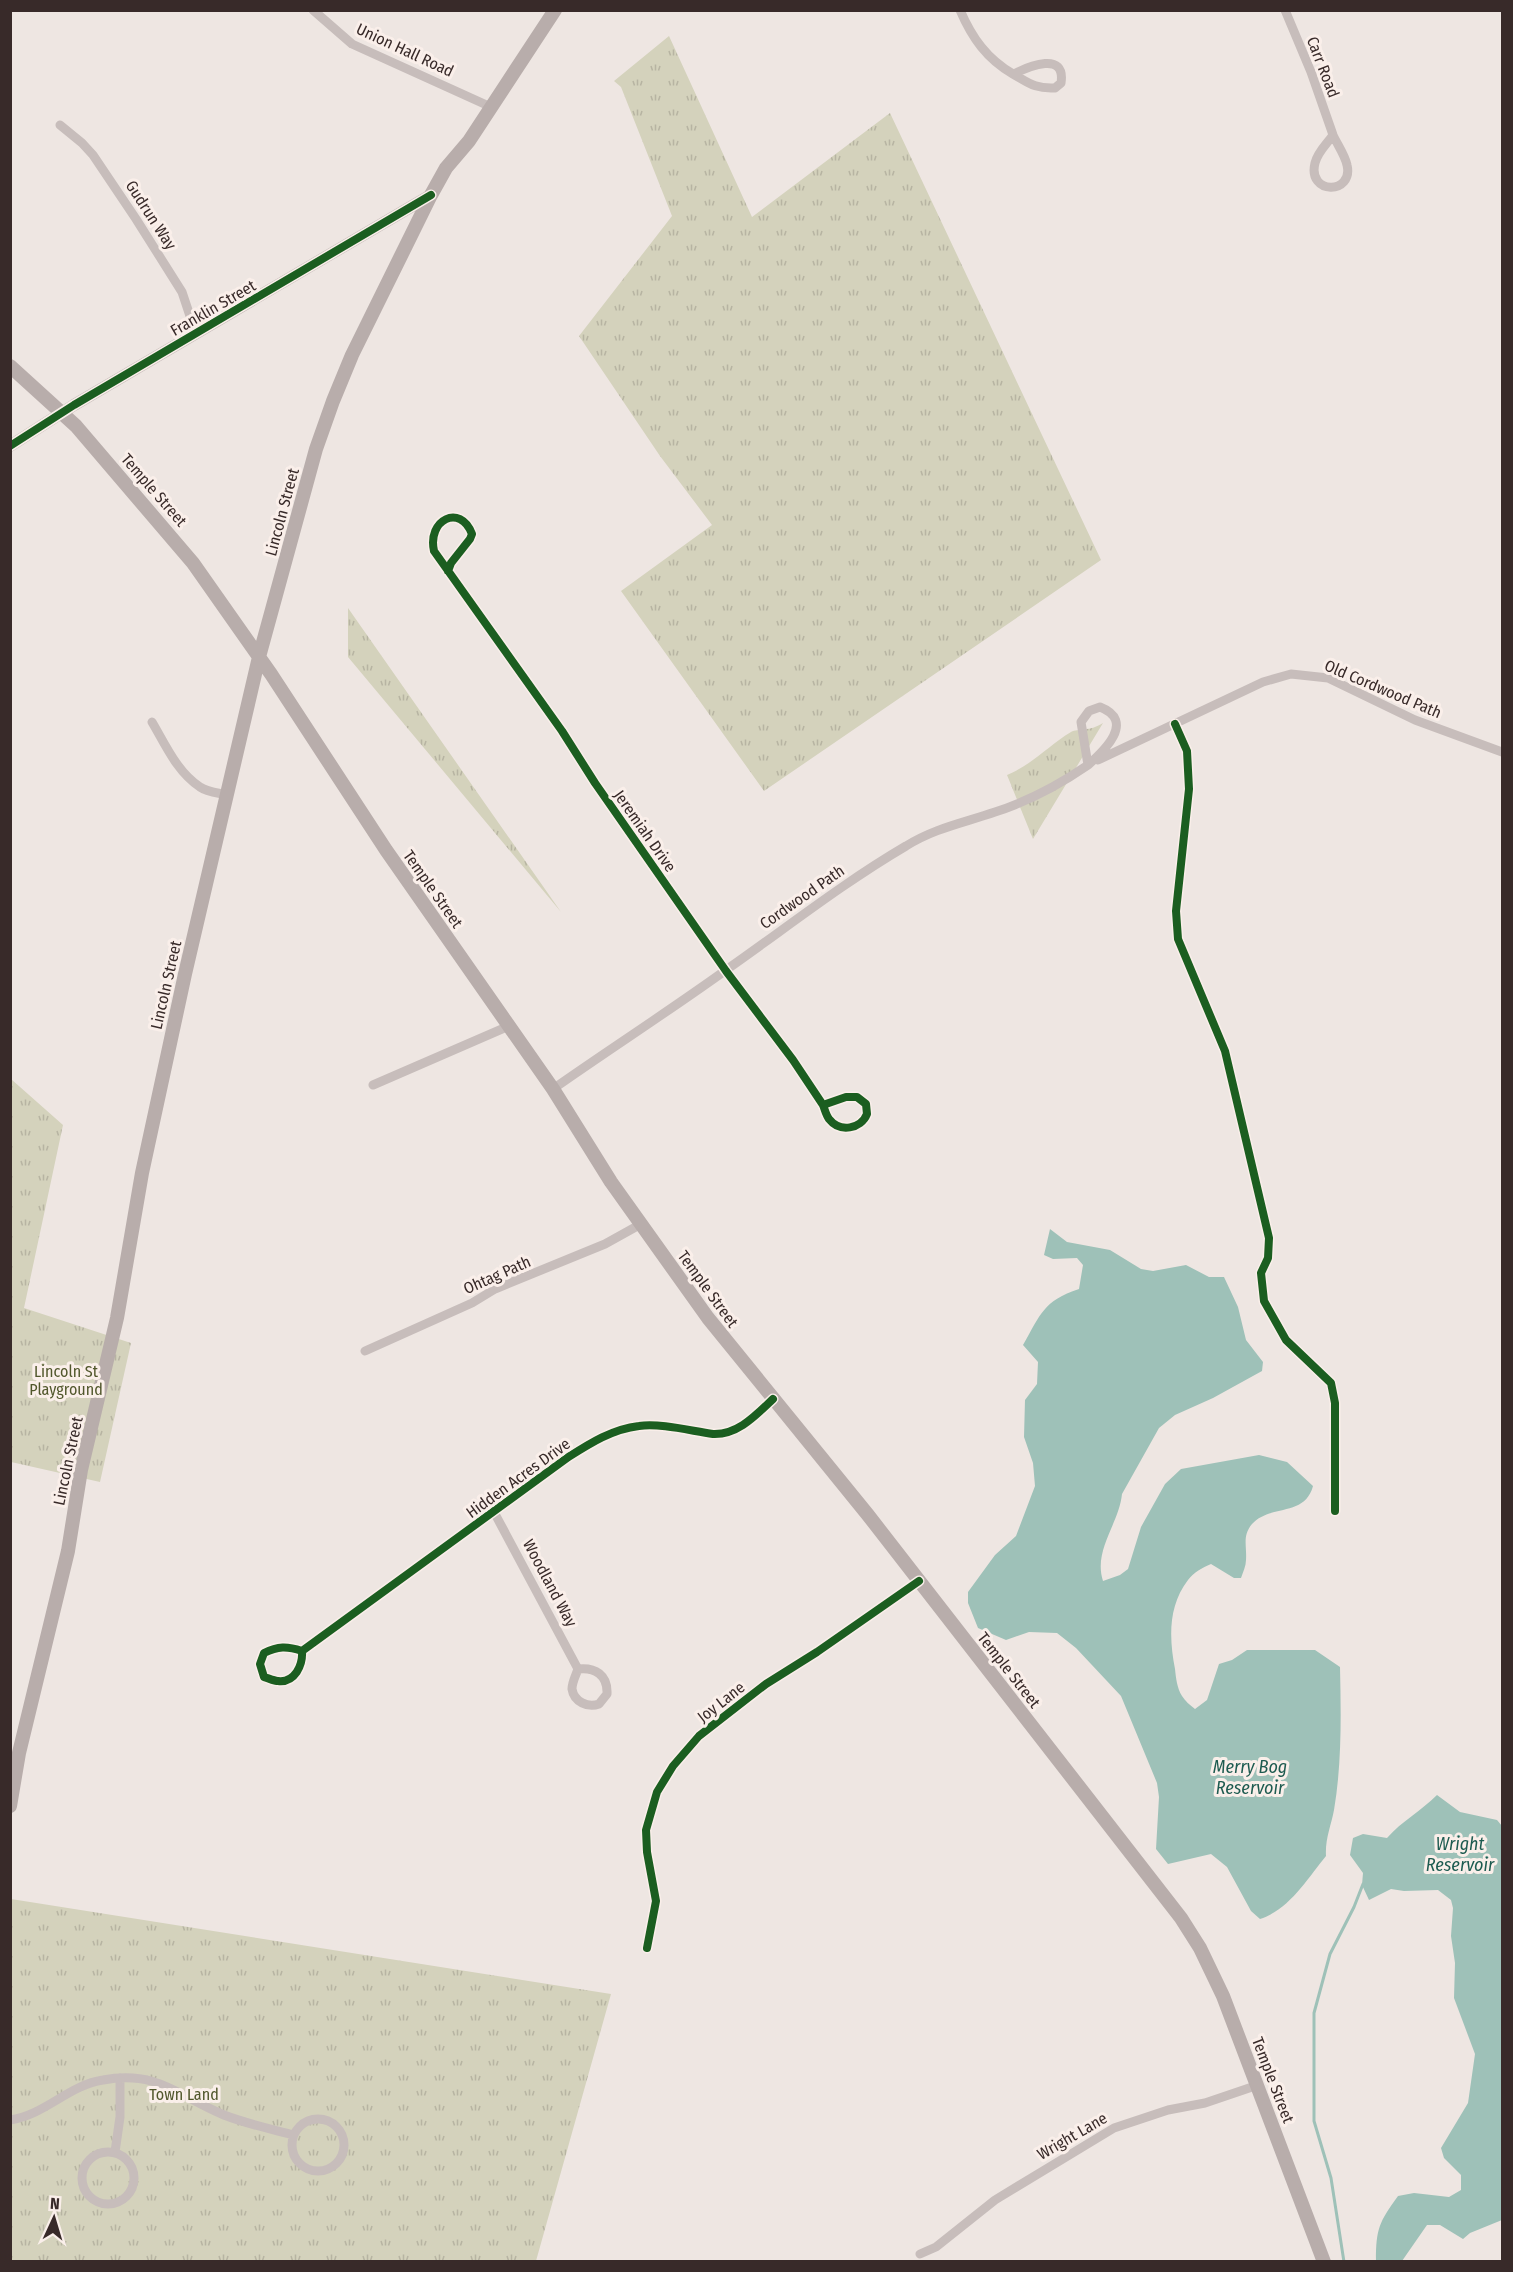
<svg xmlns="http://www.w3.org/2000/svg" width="1513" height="2272" font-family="'Fira Sans Condensed',sans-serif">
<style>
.park{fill:url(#park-tufts)}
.water{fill:#9ec1b8}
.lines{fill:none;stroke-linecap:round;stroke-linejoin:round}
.stream{stroke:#9ec1b8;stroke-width:3}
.minor{stroke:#c7bdbb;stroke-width:9}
.tertiary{stroke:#c7bdbb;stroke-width:12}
.secondary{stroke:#b8adab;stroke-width:14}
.cycleway-casing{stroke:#faefea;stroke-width:11}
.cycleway{stroke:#1b5e20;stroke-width:8}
.labels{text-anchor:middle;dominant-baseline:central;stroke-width:6;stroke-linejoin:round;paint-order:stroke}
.street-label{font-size:16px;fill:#382a29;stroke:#faefea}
.park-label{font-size:16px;fill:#51572c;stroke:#faefea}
.water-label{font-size:18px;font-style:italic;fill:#1d5b50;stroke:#faefea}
</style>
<defs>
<pattern id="park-tufts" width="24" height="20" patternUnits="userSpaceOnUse" patternTransform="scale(1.5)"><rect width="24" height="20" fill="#d4d2bc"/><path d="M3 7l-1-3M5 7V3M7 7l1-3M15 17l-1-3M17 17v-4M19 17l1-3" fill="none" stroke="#b7b4a2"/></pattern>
</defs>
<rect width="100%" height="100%" fill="#eee6e2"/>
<!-- park -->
<path class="park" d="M669,36l83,181 138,-104 211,447 -337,231 -143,-200 91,-66 -52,-69 -81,-120 93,-120 -51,-129 -7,-6z
M348,608l213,304 -213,-255z
M1103,723l-70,116 -26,-64c25,-10 42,-30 64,-43 8,-4 18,0 32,-9z
M11,1079l52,46 -39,183 107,35 -31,139 -89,-20z
M11,1899l600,95 -75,267 -525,1z"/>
<!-- water -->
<path class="water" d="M1050,1229l17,13 43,8 31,19 12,2 33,-6 23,12h15l14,30 8,33 17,22 -1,9 -49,27 -38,17 -16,13 -37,66c-3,30 -29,56 -19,87l17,-6 8,-6 13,-42 24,-43 16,-15 78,-14 28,7 26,24c-8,31 -43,18 -61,38 -10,12 -5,22 -6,36 0,6 -3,12 -5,18h-7l-23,-14c-9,4 -17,8 -23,16 -20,26 -19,58 -13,89 1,9 2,19 7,27 3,5 8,9 13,13l12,-9 12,-36 13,-4 15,-10h68l25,17c1,47 2,96 -6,143 -3,16 -9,29 -8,46 -18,22 -37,54 -66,63l-9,-8 -24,-44 -16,-13 -43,10 -12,-15 3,-52 -2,-14 -36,-87 -45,-48 -19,-15 -28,-1 -23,8 -28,-12 -10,-25v-11l27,-37 21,-19 19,-50 -2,-23 -9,-26 1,-37 12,-16 1,-22 -15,-17c18,-31 20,-44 56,-56l4,-24 -6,-7 -24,1 -9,-4z
M1437,1795l23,17 37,8 5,6v394l-32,13 -7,6 -23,-14h-13l-25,36h-26c0,-32 3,-39 22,-65l16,-3 35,4 12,-7v-15l-17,-17 -3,-10 27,-45 7,-49 -21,-56 1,-35 -4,-27 2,-28 -2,-8 -13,-10 -34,1 -13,-2 -22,11 -7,-15 1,-12 -13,-18 3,-17 10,-4 24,4c15,-17 34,-27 50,-43z"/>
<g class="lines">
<!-- stream -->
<path class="stream" d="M1344,2262l-13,-84 -17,-57v-108l16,-59 24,-47 9,-23"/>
<!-- minor -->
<path class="minor" d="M313,10l39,34 139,63
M960,10c12,28 27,49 53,64 16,9 22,15 42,14l6,-5c5,-32 -32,-17 -47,-9
M1285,10l26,62 21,60 1,3c4,9 12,20 14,30 7,30 -40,30 -32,-2 3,-12 12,-19 18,-28
M60,125l22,18 11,12 43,64 46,73 14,42
M448,571l3,-8 19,-24 2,-5c-12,-31 -45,-14 -38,17l128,180 33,52 131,188 67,89 30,45c2,5 3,10 6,14 11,14 32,10 38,-5l-1,-10 -9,-7h-11l-23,8
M152,722c13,22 25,50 48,65 7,5 19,6 27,8
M1175,724l12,27 2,38 -13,122 2,28 47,112 44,187 -1,20 -7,15 3,28 22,39 45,43 4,20v108
M1098,760l165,-78 28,-8 37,4 87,42 87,32
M373,1085l136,-59
M553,1089c57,-40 116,-78 173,-119 60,-42 117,-87 180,-124 29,-18 57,-23 89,-34 34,-11 64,-27 93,-47l-7,-43 8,-11 11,-4c36,14 4,44 -12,58
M365,1351l107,-48 23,-14 110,-45 36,-20
M494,1512l84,157c17,-2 30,6 29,25l-8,10c-11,4 -25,-2 -27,-15 0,-7 4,-14 6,-20
M302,1651c-15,-5 -24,-5 -38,2l-4,11 4,13c4,1 10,4 14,4 17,2 25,-16 24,-30l265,-193c22,-14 45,-29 72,-32 22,-3 52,5 74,8 25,1 43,-19 60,-35
M647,1948l9,-47 -9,-49 -1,-22 11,-38 16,-26 26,-30 67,-52 51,-32 102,-71
M292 2145a26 26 0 1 1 52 0a26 26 0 1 1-52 0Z
M10,2120c35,-5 59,-35 93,-40 55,-10 75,16 121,35 23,9 47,14 70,20
M82 2178a26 26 0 1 1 52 0a26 26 0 1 1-52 0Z
M115,2152l5,-35v-39
M920,2254l16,-7 59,-47 119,-72 54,-18 37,-7 53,-18"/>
<!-- tertiary -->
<path class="tertiary" d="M10,446l64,-41 357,-210"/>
<!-- secondary -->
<path class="secondary" d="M10,366l66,60 117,137 78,111 115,176 167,239 58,93 97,136 160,197 313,403 19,30 23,48 101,266
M10,1806l9,-53 49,-202 13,-81 36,-152 25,-145 43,-199 74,-317 57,-208 17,-48 19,-46 79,-160 15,-27 23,-27 86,-131"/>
<defs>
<path id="cycleway" d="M10,446l64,-41 357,-210
M448,571l3,-8 19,-24 2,-5c-12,-31 -45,-14 -38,17l128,180 33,52 131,188 67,89 30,45c2,5 3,10 6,14 11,14 32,10 38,-5l-1,-10 -9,-7h-11l-23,8
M1175,724l12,27 2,38 -13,122 2,28 47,112 44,187 -1,20 -7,15 3,28 22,39 45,43 4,20v108
M302,1651c-15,-5 -24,-5 -38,2l-4,11 4,13c4,1 10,4 14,4 17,2 25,-16 24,-30l265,-193c22,-14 45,-29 72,-32 22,-3 52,5 74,8 25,1 43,-19 60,-35
M647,1948l9,-47 -9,-49 -1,-22 11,-38 16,-26 26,-30 67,-52 51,-32 102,-71"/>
</defs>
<!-- cycleway casing -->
<use href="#cycleway" class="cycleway-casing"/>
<!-- cycleway -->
<use href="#cycleway" class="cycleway"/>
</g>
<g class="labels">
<!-- street labels -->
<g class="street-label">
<text transform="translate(405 50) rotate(25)">Union Hall Road</text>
<text transform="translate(1323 67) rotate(69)">Carr Road</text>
<text transform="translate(151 215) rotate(57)">Gudrun Way</text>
<text transform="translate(213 308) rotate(-30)">Franklin Street</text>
<text transform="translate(154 490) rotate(49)">Temple Street</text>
<text transform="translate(282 512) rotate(-75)">Lincoln Street</text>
<text transform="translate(1383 689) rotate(23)">Old Cordwood Path</text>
<text transform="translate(645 831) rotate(55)">Jeremiah Drive</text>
<text transform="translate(433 889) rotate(55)">Temple Street</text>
<text transform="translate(802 897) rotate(-35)">Cordwood Path</text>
<text transform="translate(166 985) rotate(-77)">Lincoln Street</text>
<text transform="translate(497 1275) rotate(-24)">Ohtag Path</text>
<text transform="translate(708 1289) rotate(54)">Temple Street</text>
<text transform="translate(68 1461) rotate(-78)">Lincoln Street</text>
<text transform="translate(518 1478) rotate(-36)">Hidden Acres Drive</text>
<text transform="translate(550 1583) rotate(62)">Woodland Way</text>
<text transform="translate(1009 1670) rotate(52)">Temple Street</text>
<text transform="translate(721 1702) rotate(-38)">Joy Lane</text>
<text transform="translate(1273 2080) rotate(69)">Temple Street</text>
<text transform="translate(1072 2136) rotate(-30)">Wright Lane</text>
</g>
<!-- park labels -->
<g class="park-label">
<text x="66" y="1371">Lincoln St<tspan x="66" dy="18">Playground</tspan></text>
<text x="184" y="2094">Town Land</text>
</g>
<!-- water labels -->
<g class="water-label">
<text x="1250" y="1767">Merry Bog<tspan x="1250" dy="21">Reservoir</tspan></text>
<text x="1460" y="1844">Wright<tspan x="1460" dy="21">Reservoir</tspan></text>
</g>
</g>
<!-- border -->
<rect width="1513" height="2272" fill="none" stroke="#382a29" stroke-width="24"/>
<!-- north arrow -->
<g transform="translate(54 2218) rotate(4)" stroke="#faefea" stroke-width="4.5" paint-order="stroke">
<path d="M0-4.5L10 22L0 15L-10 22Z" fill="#382a29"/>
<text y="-9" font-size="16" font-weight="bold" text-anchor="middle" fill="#382a29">N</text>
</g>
</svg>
